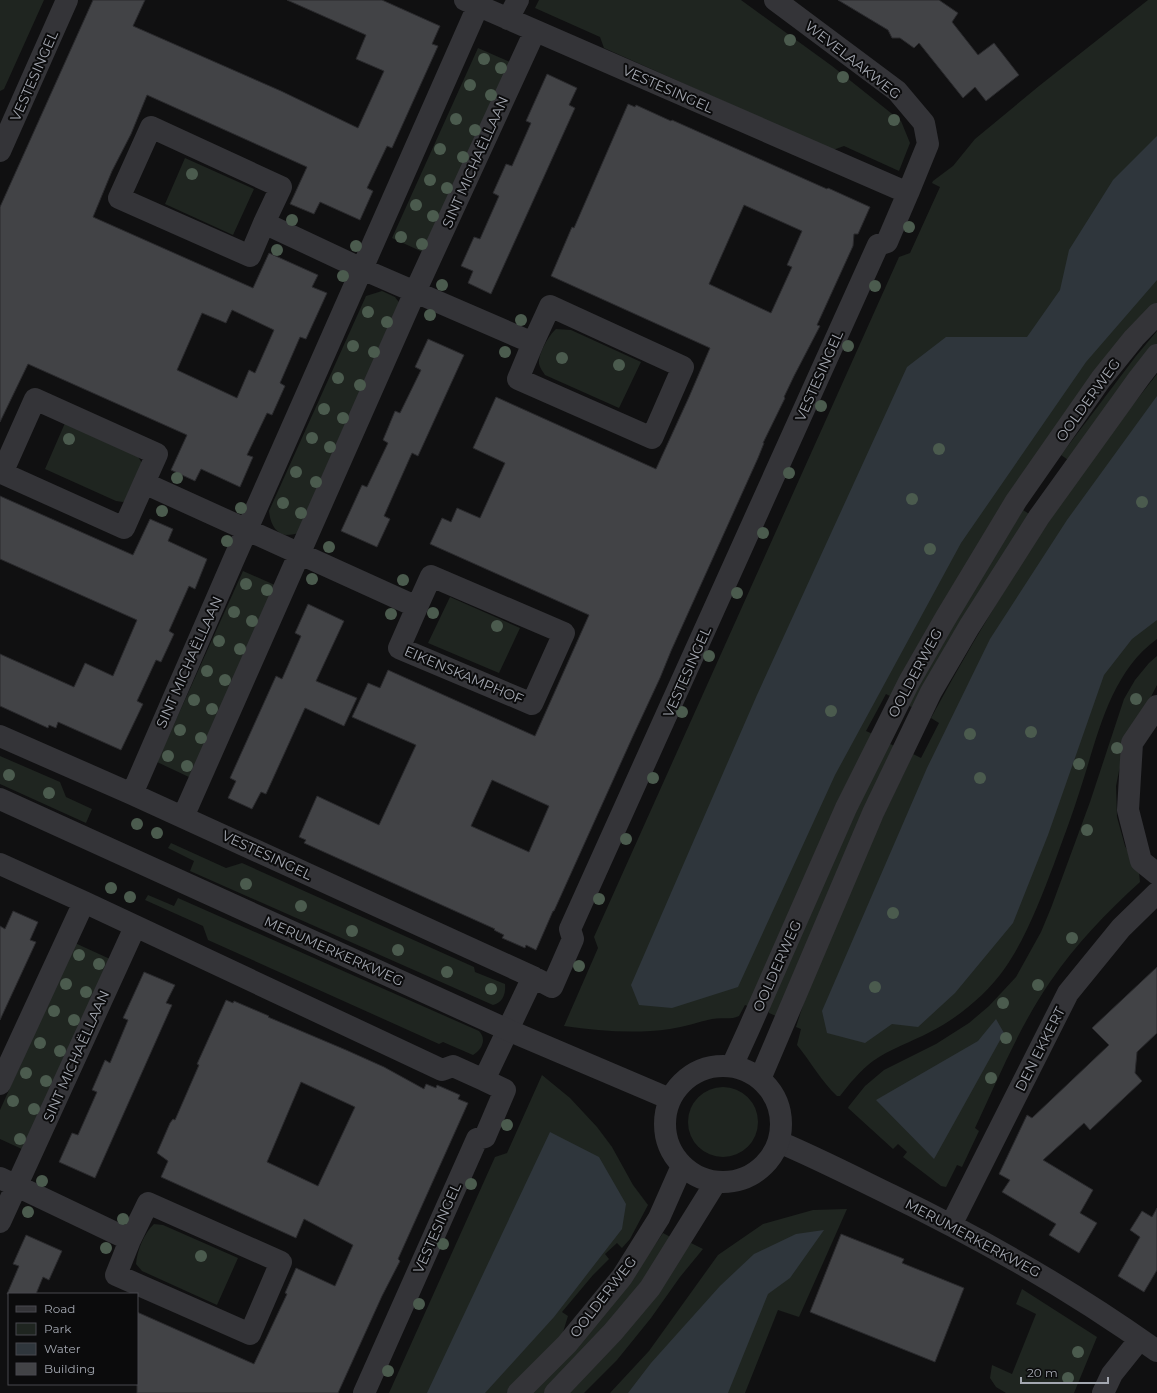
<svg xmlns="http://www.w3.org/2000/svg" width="1157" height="1393" font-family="Montserrat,sans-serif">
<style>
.green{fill:#1f2520}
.water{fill:#2f363c}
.building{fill:#424346;stroke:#2a2a2d;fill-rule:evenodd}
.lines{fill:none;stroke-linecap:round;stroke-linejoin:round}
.minor{stroke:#343438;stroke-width:22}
.tertiary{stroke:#343438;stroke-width:22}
.tree{fill:#4b5b4e}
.labels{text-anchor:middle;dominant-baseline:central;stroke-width:4;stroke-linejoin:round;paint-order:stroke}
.street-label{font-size:14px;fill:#a3a7b0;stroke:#0b0b0c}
</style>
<rect width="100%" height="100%" fill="#101011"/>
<!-- green -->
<path class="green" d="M0,0h44l-40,89 -4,2z
M539,0h202l91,66 69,55 9,22 -11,28 -55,-25 -11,4 -229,-102 -4,-11 -65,-29z
M1148,0h9v308l-263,390 -8,-4 -20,37 9,4 -125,272 -5,-2 -6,11c-8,4 -18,1 -27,3 -14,3 -28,8 -42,10 -35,5 -70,2 -106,-3l34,-78 -4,-11 305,-680 11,-4 30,-66 -8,-4 1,-2 20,-15 22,-27 64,-53z
M478,48l34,15 -85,191 -35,-16z
M185,158l69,31 -21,46 -68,-31z
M382,291l13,6 6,8 -102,228c-4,1 -9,2 -13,2 -12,-2 -16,-14 -17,-24l97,-215z
M556,329l15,1 70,32 -22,46 -74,-33c-2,-3 -5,-7 -6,-11 -1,-10 10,-29 17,-35z
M1157,331v19l-86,112 -10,-7 75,-99z
M1157,374v265c-47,34 -59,96 -76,148 -8,26 -18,52 -27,77 -13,34 -28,74 -49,104 -18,26 -47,50 -75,64 -19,10 -40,17 -57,29 -13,10 -23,22 -33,35h-3c-16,-15 -26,-34 -40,-51l4,-16 -5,-2 16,-50 49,-114 52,-109 8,4 18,-35 -8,-5c65,-121 140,-237 226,-344z
M65,423l72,32 5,8 -12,35 -7,4 -7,-1 -71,-32z
M1023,510l11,7 -116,193 -11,-5 52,-92z
M243,571l34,15 -86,192 -34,-16z
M450,597l70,31 -21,45 -71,-30z
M1157,656v29l-29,57 -9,29 -3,15 1,31 8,29 14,26 1,10c-33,30 -64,62 -90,100 -31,45 -52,97 -75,146l4,3 -17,36 -5,-2 -11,22 -5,-1 -38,-29 4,-5 -9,-8 -5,5 -45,-41 1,-2 16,-20 19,-16 52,-26 33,-21 20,-17 27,-29 25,-45 10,-24 39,-106 34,-103 11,-19 14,-17z
M888,743l11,5 -123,268 -7,-3 -1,-3 69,-159z
M0,756l60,26 6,15 26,12 -6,14 -86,-39z
M171,843l55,25 16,-5 232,104 1,5 30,12c1,9 -2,19 -12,21l-303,-134 4,-10 -26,-13z
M148,895l26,11 4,-8 301,133c8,8 3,19 -6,24l-30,-13 -4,2 -231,-104 -5,-14 -58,-26z
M75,943l35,16 -86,191 -24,-11v-29z
M542,1075l28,23 27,29 15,20 21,38 15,20 -18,34 -8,9 -5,-5 -12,11 4,5 -16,16 -31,37 6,4 -9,29 -51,48h-119l106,-236 12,-4z
M688 1122a35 35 0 1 1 70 0a35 35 0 1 1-70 0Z
M847,1209l-48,108 -21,-7 -33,83h-135l39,-42 69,-96 45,-31 50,-14z
M154,1224l9,1 75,33 -21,47 -75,-34 -6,-7c1,-13 8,-31 18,-40z
M663,1233l11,6 -34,52 -92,102h-16l97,-110z
M691,1243l12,6 -23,28 -29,41 -34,42 -33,33h-17z
M1022,1289l75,48 -23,56h-68l-10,-6 -6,-9 2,-13 20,9 24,-60 -20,-10z"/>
<!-- water -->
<path class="water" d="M1157,136v144l-71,82 -125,181 -126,232 -97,212 -66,21 -33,-3 -8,-20 126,-290 150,-328 39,-30h81l33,-47 9,-40 44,-70z
M1157,396v224l-25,19 -28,36 -56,160 -35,88 -58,70 -37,34 -26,-3 -27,19 -38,-10 -5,-22 105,-243 63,-129 77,-119z
M996,1019l8,14 -70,126 -58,-59 102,-59z
M550,1132l49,25 27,47 -4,25 -68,88 -69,76h-58z
M824,1230l-34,48 -22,16 -40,99h-100l23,-30 69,-77 34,-32 42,-20z"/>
<!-- building -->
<path class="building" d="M93,0h52l-12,26 148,65 77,37 26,-57 -28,-12 10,-24 -79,-35h95l58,26 -8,18 6,2 -46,102 -5,-2 -20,42 6,3 -13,29 -40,-18 -6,12 -24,-10 17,-37 -160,-72 -16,39 -19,37 -19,46 160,71 16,-35 49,22 -6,12 15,6 -21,46 -6,-2 -20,46 5,3 -13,29 -5,-2 -20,42 6,2 -13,30 -39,-18 -6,12 -24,-11 16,-35 -159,-71 -28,58v-215zM232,310l42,20 -19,43 -6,-3 -12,28 -60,-28 25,-57 24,10z
M838,0h101l19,13 -6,9 26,33 16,-12 25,32 -33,26 -11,-14 -12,11 -44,-55 -5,5 -14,-10h-8l-4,-8z
M547,74l30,14 -8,17 6,3 -84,186 -23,-11 5,-12 -12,-5 13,-29 6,2 19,-43 -6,-3 13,-29 6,2 19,-43 -5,-2z
M628,104l7,3 1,-2 35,16 1,-1 155,69 1,-1 42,19 -12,27h-4l-1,12 -36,79 3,1 -26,50 -10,21 1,1 -22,45h1l-6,15 -87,193 -11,27 -27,58 -79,175h-1l-17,39 -10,-5 -1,3 -23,-10 2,-3 -10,-5 1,-1 -191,-86 2,-3 -7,-3 18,-41 62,29 37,-80 -64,-28 16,-34 12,5 8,-18 147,66 54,-121 -159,-71 12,-26 9,4 6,-14 23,10 25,-55 -32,-15 23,-51 160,72 33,-72 21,-49 -159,-72 21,-49 2,1zM744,205l58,26 -15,34 5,2 -21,46 -62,-29zM492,780l57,26 -20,46 -58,-26z
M428,339l36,16 -46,101 -6,-3 -28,63 6,3 -13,28 -36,-16 21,-46 5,2 21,-44 -5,-3 12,-29 5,2 21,-43 -6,-3z
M0,496l133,59 17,-36 23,10 -5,12 39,18 -12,30 -6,-3 -20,45 5,3 -13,28 -5,-2 -19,41 6,3 -22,46 -63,-28 -2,6 -7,-3 -1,3 -48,-22v-52l74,33 11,-24 28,13 24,-56 -137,-61z
M308,604l36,17 -28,60 41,17 -13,28 -39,-18 -39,86 -5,-2 -9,17 -24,-11 8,-17 -6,-3 46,-102 6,3 19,-43 -6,-3z
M13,911l25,11 -8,18 6,2 -36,78v-94l5,3z
M1157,967v66l-20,19 -2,21 7,8 -52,49 -6,-7 -41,37 50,30 -13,23 17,10 -18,30 -30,-18 7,-11 -54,-32 8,-12 -11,-6 28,-59 5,3 77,-73 -17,-17z
M144,972l31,13 -9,18 6,2 -77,173 -36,-16 13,-29 6,2 19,-43 -5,-2 13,-30 5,3 18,-43 -5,-2z
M226,1000l7,3 1,-2 35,15 -1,1 78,33 38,17 40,22 2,-5 10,4 1,-3 23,10 -2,4 10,4 -70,156 2,2 -18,35 -44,97h-201v-81l117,52 33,-70 -2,-1 11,-25 39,18 18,-41 -49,-26 -8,19 -135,-61 7,-16 -11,-8 13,-30 3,-4 2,1 24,-55 -2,-1zM301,1082l54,25 -37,79 -51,-24z
M1157,1208v62l-13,22 -26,-16 22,-39 -10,-7 12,-19 10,6z
M841,1234l63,25 -2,4 62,25 -29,74 -125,-50z
M26,1235l36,16 -13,29 -6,-3 -7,17h-29l12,-28 -6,-2z"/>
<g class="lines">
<!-- minor -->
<path class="minor" d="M775,0l122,91 27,32 4,21 -20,49
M508,19l10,-19
M0,151l67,-151
M264,223l17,-36 -130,-60 -32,71 131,58 14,-33 98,46 171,74 -15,36 134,59 31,-71 -133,-61 -17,37
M144,483l13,-29 -122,-55 -33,74 122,55 20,-45 273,124 -18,41 133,56 32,-71 -133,-57 -14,31
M1157,706l-25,37 -4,67 13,51 16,13
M0,736l132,58 401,183 19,10 21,-48 -3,-10 308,-684 9,-3 21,-49 -443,-193
M132,794l101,-233 245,-555
M183,817l232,-525 120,-261
M0,864l84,38 358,168 11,-4 31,14
M0,1084l84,-182
M779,1142c38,16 75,35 112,53 93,45 182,96 266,156
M0,1178l130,62 -14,35 134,59 31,-72 -133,-59 -18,37
M0,1222l135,-295
M951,1225l117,-232 53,-65 36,-35
M364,1393l113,-254 8,-2 20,-47 -21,-10 49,-103
M1103,1393l9,-19 28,-35"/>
<!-- tertiary -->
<path class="tertiary" d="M0,799l508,231 162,69
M665 1124a58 58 0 1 1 116 0a58 58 0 1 1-116 0Z
M732,1066l16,-35 98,-223 63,-126 36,-63 71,-118 85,-122 33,-41 23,-24
M760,1079l113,-266 58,-121 38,-65 70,-110 100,-139 18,-23
M518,1393l49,-49 55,-67 37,-59 23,-52
M555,1393l58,-61 37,-44 66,-106"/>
</g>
<!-- trees -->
<g class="tree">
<circle cx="790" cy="40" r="6"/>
<circle cx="484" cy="59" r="6"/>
<circle cx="501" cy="68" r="6"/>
<circle cx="843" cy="77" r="6"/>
<circle cx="470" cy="85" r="6"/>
<circle cx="491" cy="95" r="6"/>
<circle cx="456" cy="119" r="6"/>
<circle cx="894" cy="120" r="6"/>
<circle cx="475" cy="130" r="6"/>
<circle cx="440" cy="149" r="6"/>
<circle cx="463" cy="157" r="6"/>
<circle cx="192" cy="174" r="6"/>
<circle cx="430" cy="180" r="6"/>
<circle cx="447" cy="188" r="6"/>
<circle cx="416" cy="205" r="6"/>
<circle cx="433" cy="216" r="6"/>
<circle cx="292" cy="220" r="6"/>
<circle cx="909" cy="227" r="6"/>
<circle cx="401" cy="237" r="6"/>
<circle cx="422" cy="244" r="6"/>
<circle cx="356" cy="246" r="6"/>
<circle cx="277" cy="250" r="6"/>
<circle cx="343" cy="276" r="6"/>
<circle cx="442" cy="285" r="6"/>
<circle cx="875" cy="286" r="6"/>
<circle cx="368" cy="312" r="6"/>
<circle cx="430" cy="315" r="6"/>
<circle cx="521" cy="320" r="6"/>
<circle cx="387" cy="322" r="6"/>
<circle cx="353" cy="346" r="6"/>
<circle cx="848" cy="346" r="6"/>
<circle cx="374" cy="352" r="6"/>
<circle cx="505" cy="352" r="6"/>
<circle cx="562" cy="358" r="6"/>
<circle cx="619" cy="365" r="6"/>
<circle cx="338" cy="378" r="6"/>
<circle cx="360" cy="385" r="6"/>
<circle cx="821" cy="406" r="6"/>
<circle cx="324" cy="409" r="6"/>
<circle cx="343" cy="418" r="6"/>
<circle cx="312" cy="438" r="6"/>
<circle cx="69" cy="439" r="6"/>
<circle cx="330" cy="447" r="6"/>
<circle cx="939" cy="449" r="6"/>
<circle cx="296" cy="472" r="6"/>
<circle cx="789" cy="473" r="6"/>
<circle cx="177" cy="478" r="6"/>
<circle cx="316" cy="482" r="6"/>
<circle cx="912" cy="499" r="6"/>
<circle cx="1142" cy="502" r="6"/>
<circle cx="283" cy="503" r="6"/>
<circle cx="241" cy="508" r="6"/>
<circle cx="162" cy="511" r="6"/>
<circle cx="301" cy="513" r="6"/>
<circle cx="763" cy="533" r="6"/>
<circle cx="227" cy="541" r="6"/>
<circle cx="329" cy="547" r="6"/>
<circle cx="930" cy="549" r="6"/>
<circle cx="312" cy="579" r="6"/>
<circle cx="403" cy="580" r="6"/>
<circle cx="246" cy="584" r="6"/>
<circle cx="267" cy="590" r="6"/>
<circle cx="737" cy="593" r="6"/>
<circle cx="234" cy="612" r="6"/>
<circle cx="433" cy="613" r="6"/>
<circle cx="391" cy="614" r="6"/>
<circle cx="252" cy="621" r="6"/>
<circle cx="497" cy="626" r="6"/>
<circle cx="219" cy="641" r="6"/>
<circle cx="240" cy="649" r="6"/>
<circle cx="709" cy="656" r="6"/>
<circle cx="207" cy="671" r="6"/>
<circle cx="225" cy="680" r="6"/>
<circle cx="1136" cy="699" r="6"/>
<circle cx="194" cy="700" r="6"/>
<circle cx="212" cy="709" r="6"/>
<circle cx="831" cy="711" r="6"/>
<circle cx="682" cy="712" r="6"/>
<circle cx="180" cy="730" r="6"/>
<circle cx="1031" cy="732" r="6"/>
<circle cx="970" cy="734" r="6"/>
<circle cx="201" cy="738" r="6"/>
<circle cx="1117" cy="748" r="6"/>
<circle cx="168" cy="756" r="6"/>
<circle cx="1079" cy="764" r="6"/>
<circle cx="187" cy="766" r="6"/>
<circle cx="9" cy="775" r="6"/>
<circle cx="653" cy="778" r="6"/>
<circle cx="980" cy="778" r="6"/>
<circle cx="49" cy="793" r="6"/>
<circle cx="137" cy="824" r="6"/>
<circle cx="1087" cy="830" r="6"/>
<circle cx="157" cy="833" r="6"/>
<circle cx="626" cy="839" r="6"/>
<circle cx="246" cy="884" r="6"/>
<circle cx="111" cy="888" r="6"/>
<circle cx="130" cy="897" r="6"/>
<circle cx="599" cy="899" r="6"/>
<circle cx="301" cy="906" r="6"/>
<circle cx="893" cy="913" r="6"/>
<circle cx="352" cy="931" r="6"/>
<circle cx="1072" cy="938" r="6"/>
<circle cx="398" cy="950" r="6"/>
<circle cx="79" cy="955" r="6"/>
<circle cx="99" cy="964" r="6"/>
<circle cx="579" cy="966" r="6"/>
<circle cx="447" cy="972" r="6"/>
<circle cx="66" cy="984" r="6"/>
<circle cx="1038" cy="985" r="6"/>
<circle cx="875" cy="987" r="6"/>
<circle cx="491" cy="989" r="6"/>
<circle cx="86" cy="992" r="6"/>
<circle cx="1003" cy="1003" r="6"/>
<circle cx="54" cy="1011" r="6"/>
<circle cx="74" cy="1020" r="6"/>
<circle cx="1006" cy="1038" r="6"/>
<circle cx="40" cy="1043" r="6"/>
<circle cx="60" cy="1051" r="6"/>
<circle cx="26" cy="1073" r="6"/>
<circle cx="991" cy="1078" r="6"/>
<circle cx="46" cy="1081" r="6"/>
<circle cx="13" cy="1101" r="6"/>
<circle cx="34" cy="1109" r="6"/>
<circle cx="507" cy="1125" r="6"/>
<circle cx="20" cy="1139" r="6"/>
<circle cx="42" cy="1181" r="6"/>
<circle cx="471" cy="1184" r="6"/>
<circle cx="28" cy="1212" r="6"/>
<circle cx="123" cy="1219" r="6"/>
<circle cx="443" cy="1244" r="6"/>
<circle cx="106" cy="1248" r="6"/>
<circle cx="201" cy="1256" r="6"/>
<circle cx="419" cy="1304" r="6"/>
<circle cx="1078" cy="1352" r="6"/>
<circle cx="388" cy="1371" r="6"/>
<circle cx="1068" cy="1378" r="6"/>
</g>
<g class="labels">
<!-- street labels -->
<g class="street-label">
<text transform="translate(853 60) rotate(38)">WEVELAAKWEG</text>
<text transform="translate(34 76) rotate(-66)">VESTESINGEL</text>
<text transform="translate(668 89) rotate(24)">VESTESINGEL</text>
<text transform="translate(475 162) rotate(-66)">SINT MICHAËLLAAN</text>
<text transform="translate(819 376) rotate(-66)">VESTESINGEL</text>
<text transform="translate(1088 400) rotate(-54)">OOLDERWEG</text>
<text transform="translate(189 662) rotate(-66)">SINT MICHAËLLAAN</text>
<text transform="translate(687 672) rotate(-66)">VESTESINGEL</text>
<text transform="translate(915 673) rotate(-62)">OOLDERWEG</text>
<text transform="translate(464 675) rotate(23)">EIKENSKAMPHOF</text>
<text transform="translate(267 855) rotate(25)">VESTESINGEL</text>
<text transform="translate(334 951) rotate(24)">MERUMERKERKWEG</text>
<text transform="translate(777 966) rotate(-66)">OOLDERWEG</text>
<text transform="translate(1040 1049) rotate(-63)">DEN EKKERT</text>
<text transform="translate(76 1056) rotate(-66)">SINT MICHAËLLAAN</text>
<text transform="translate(437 1228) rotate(-66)">VESTESINGEL</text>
<text transform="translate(973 1238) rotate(28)">MERUMERKERKWEG</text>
<text transform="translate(603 1297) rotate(-52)">OOLDERWEG</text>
</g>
</g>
<!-- legend -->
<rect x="8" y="1293" width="130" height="92" fill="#0b0b0c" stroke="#48494e"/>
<rect x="16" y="1306" width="20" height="6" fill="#343438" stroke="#48494e"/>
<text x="44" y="1313" font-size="12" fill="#a3a7b0">Road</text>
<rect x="16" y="1323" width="20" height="12" fill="#1f2520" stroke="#48494e"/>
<text x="44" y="1333" font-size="12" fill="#a3a7b0">Park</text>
<rect x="16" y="1343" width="20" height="12" fill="#2f363c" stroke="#48494e"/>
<text x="44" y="1353" font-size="12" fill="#a3a7b0">Water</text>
<rect x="16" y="1363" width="20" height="12" fill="#424346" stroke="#48494e"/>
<text x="44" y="1373" font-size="12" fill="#a3a7b0">Building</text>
<!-- scale -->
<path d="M1021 1377v6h87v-6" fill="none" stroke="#a3a7b0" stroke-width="2"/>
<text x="1027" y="1377" font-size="12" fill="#a3a7b0" stroke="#0b0b0c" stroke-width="3" paint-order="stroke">20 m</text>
</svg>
